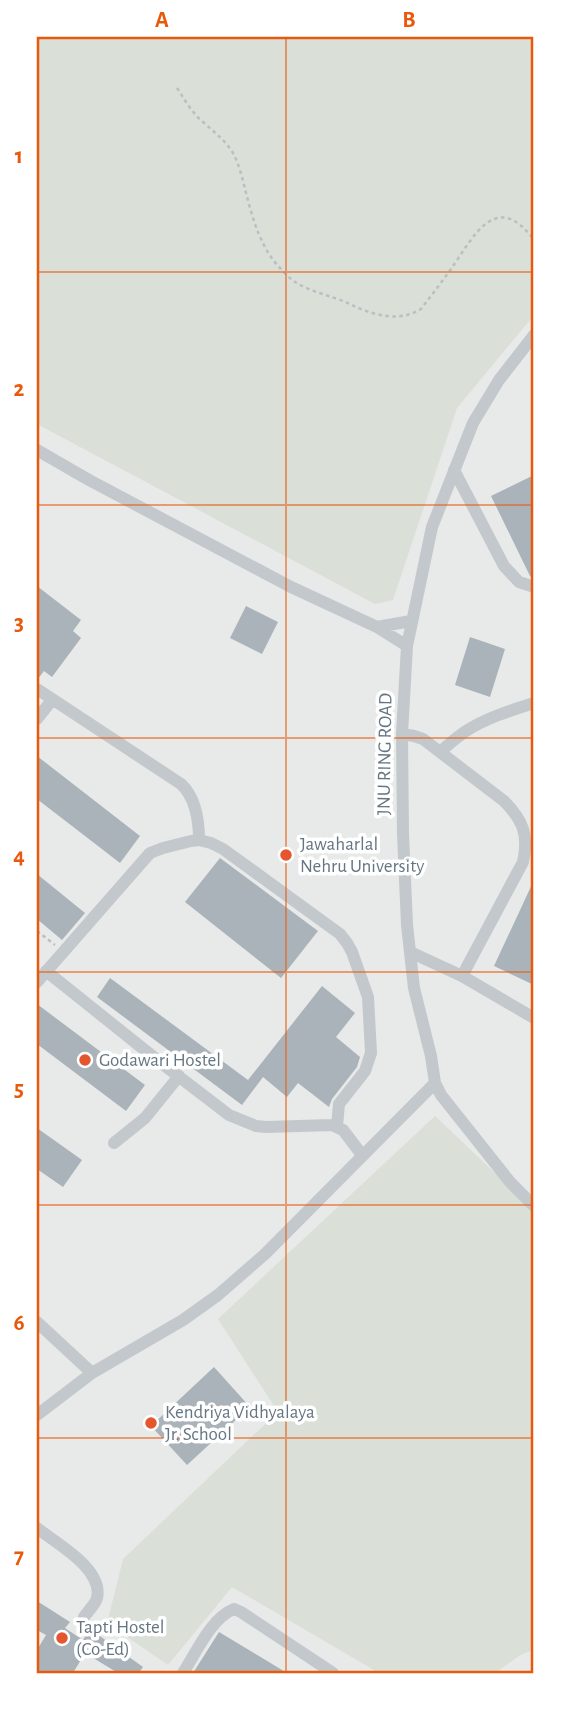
<svg xmlns="http://www.w3.org/2000/svg" width="571" height="1710" font-family="'Alegreya Sans',sans-serif">
<style>
.built{fill:#e8e9e9}
.green{fill:#dadfd7}
.building{fill:#aab3b9}
.lines{fill:none;stroke-linecap:round;stroke-linejoin:round}
.path{stroke:#bbbfc2;stroke-width:2.5;stroke-dasharray:3.5 3.5;stroke-linecap:butt}
.minor{stroke:#c3c8cc;stroke-width:12}
.grid{fill:none;stroke:#e8590c;stroke-width:2;stroke-opacity:0.55}
.poi-dot{fill:#e4572e;stroke:#fff;stroke-width:2.5}
.labels{text-anchor:middle;dominant-baseline:central;stroke-width:7;stroke-linejoin:round;paint-order:stroke}
.street-label{font-size:19px;fill:#657683;stroke:#fff}
.poi-label{font-size:19px;fill:#657683;stroke:#fff;text-anchor:start}
.neatline{fill:none;stroke:#e8590c;stroke-width:2.5}
.grid-label{font-size:23px;text-anchor:middle;font-weight:bold;fill:#e8590c}
</style>
<rect width="100%" height="100%" fill="#fafaf8"/>
<!-- built -->
<path class="built" d="M37,37h497v1636h-497z"/>
<!-- green -->
<path class="green" d="M37,37h497v278l-77,93 -64,192 -18,4 -338,-180z
M435,1116l99,94v440l-12,4 -27,19h-116l-147,-86 -64,78 -61,-42 16,-64 155,-147 -60,-93z"/>
<!-- building -->
<path class="building" d="M534,475v103l-4,-2 -39,-80z
M37,586l44,34 -8,11 8,7 -29,39 -8,-6 -7,9z
M246,606l32,16 -16,32 -32,-16z
M470,637l35,12 -15,48 -35,-12z
M37,756l103,80 -20,27 -83,-64z
M220,858l98,73 -37,47 -96,-76z
M37,874l48,39 -23,27 -25,-21z
M534,880v105l-40,-19z
M110,978l138,102 74,-94 33,27 -19,24 24,20 -3,10 -25,32 -3,8 -31,-24 -11,14 -24,-20 -21,28 -145,-108z
M37,1004l108,81 -19,26 -89,-67z
M37,1128l45,32 -19,27 -26,-18z
M214,1367l36,40 -63,58 -36,-39z
M37,1601l33,21 -5,6 18,12 7,-11 53,38 -4,6h-21l-33,-20 -12,20h-36v-23l9,-15 -9,-5z
M219,1632l68,41h-94z"/>
<g class="lines">
<!-- path -->
<path class="path" d="M177,88c8,12 15,25 26,34 11,10 22,18 30,31 6,11 9,24 12,36 7,27 14,56 34,78 5,5 10,11 16,15 15,10 38,14 55,22 22,11 49,19 71,5 10,-13 20,-26 30,-40 23,-33 45,-80 83,-29
M37,931l18,14"/>
<!-- minor -->
<path class="minor" d="M534,335l-35,45 -26,43 -41,104 -25,119 -5,88 1,100 4,91 7,63 17,68 4,27 6,12 69,87 24,24
M37,450l52,30 202,107 86,40 34,-6
M454,470l50,96 15,16 15,5
M377,627l30,19
M37,689l144,95c15,14 18,37 18,56
M37,719l15,-19
M402,734l12,2 9,3 81,62c19,19 25,34 19,61l-61,114
M440,752c8,-7 17,-15 26,-21 20,-13 46,-21 68,-28
M410,952l52,24 72,42
M46,971l110,88 73,56 27,11 10,1 66,-2 11,5 19,25
M37,982l113,-129 13,-5 28,-7 8,-1 12,3 12,6 117,85 7,9 5,9 16,45 3,56 -6,18 -26,33 -2,22
M114,1143l31,-25 34,-42
M37,1322l55,51
M37,1415l55,-42 91,-53 35,-25 47,-41 170,-171
M37,1528c19,15 67,41 60,70 -2,7 -9,13 -13,19
M183,1673c13,-20 28,-55 51,-64l7,3 92,61"/>
</g>
<!-- grid -->
<path class="grid" d="M286,37v1636M37,272h497M37,505h497M37,738h497M37,972h497M37,1205h497M37,1438h497"/>
<!-- markers -->
<g class="poi-dot">
<circle cx="286" cy="855" r="7"/>
<circle cx="85" cy="1060" r="7"/>
<circle cx="151" cy="1423" r="7"/>
<circle cx="62" cy="1638" r="7"/>
</g>
<g class="labels">
<!-- street labels -->
<g class="street-label">
<text transform="translate(385 754) rotate(-89)">JNU RING ROAD</text>
</g>
<!-- poi labels -->
<g class="poi-label">
<text x="300" y="844">Jawaharlal<tspan x="300" dy="22">Nehru University</tspan></text>
<text x="99" y="1060">Godawari Hostel</text>
<text x="165" y="1412">Kendriya Vidhyalaya<tspan x="165" dy="22">Jr. School</tspan></text>
<text x="76" y="1627">Tapti Hostel<tspan x="76" dy="22">(Co-Ed)</tspan></text>
</g>
</g>
<!-- border -->
<rect width="571" height="1710" fill="none" stroke="#ffffff" stroke-width="77"/>
<rect x="38" y="38" width="494" height="1634" class="neatline"/>
<g class="grid-label">
<text x="162" y="27">A</text>
<text x="409" y="27">B</text>
<text x="19" y="163">1</text>
<text x="19" y="396">2</text>
<text x="19" y="630">3</text>
<text x="19" y="863">4</text>
<text x="19" y="1096">5</text>
<text x="19" y="1330">6</text>
<text x="19" y="1563">7</text>
</g>
</svg>
